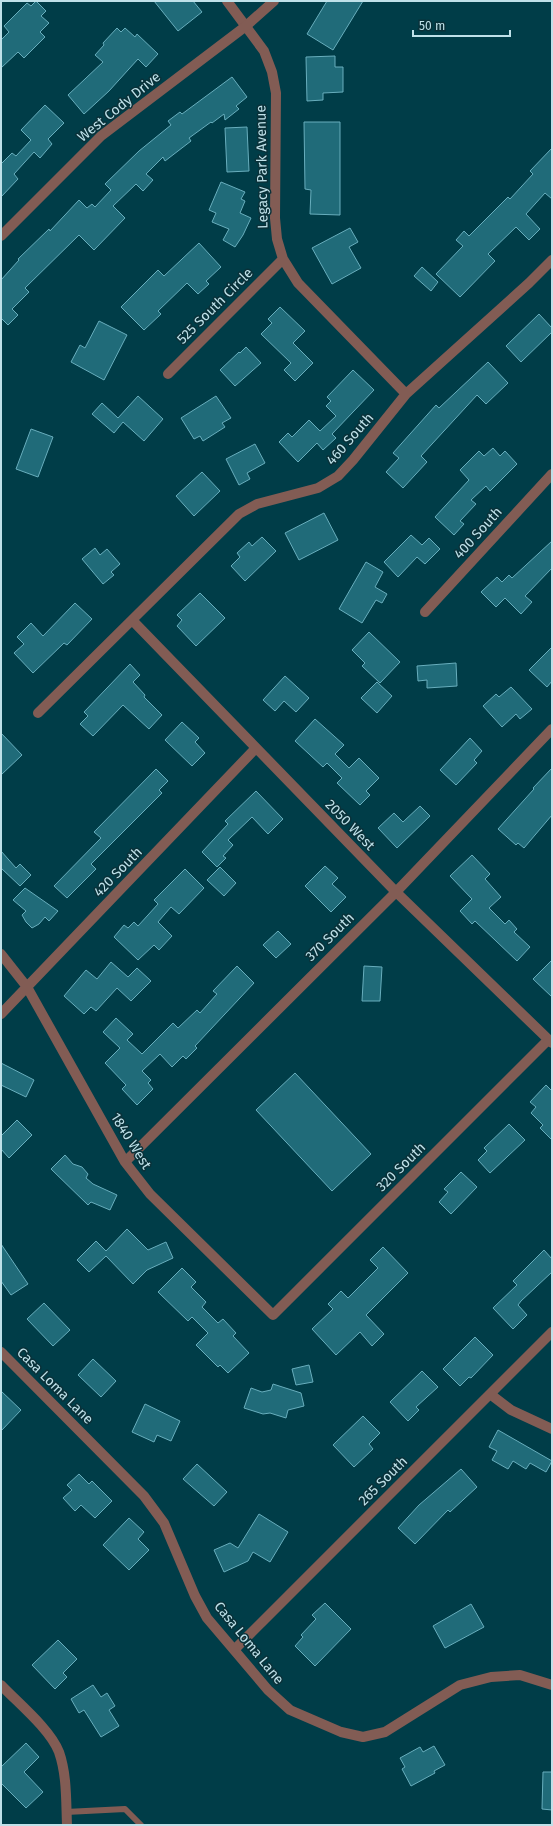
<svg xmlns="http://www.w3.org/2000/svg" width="553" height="1826" font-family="'Fira Sans',sans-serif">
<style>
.building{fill:#206b79;stroke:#68aebd}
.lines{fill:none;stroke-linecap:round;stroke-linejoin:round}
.service{stroke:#825c54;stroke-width:6}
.minor{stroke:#825c54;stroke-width:10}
.tertiary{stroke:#825c54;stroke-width:10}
.labels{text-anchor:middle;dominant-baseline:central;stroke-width:3;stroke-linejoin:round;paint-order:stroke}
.street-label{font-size:14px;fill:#bfe1e9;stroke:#0a3139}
</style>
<rect width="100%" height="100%" fill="#003d48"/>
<!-- building -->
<path class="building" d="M36,1l10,10 -5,5 8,7 -9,9 5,5 -21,21 -6,-6 -17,16v-28l8,-8 -5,-6 23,-23 4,3z
M154,1h39l9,11 -24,19z
M327,1h36l-30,49 -26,-16z
M117,28l4,4 4,-4 10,9 2,-3 21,20 -12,13 -8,-8 -29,32 -25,23 -16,-19 35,-33 -8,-7 9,-10 -1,-2z
M335,56v11h8v25l-20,1v7l-16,1 -1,-44z
M232,77l15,20 -11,9 3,3 -14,11 -1,-6 -12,9 -1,-1 -22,16 2,3 -26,20 -2,-4 -17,17 7,6 -10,11 -7,-7 -23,22 12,12 -31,32 -15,-15 -54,53 4,4 -17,17 6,6 -10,10 -6,-6 -1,2v-41l18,-20 -1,-1 31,-30 1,2 29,-31 8,8 5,-4 3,3 16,-17 -6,-6 34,-33 32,-26 -3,-4 12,-9 2,2z
M45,105l19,18 -16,16 4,5 -12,14 -6,-6 -20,22 4,5 -17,18v-33l11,-11 4,3 15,-16 -10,-10z
M304,122h36v93l-30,-1 1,-24 -6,-1z
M247,127l2,44 -22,1 -2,-44z
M552,148v51l-7,-6 -19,21 14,15 -11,11 -13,-13 -28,27 7,7 -35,36 -24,-23 27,-28 -7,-6 8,-9 5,5 39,-39 2,2 23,-25 -3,-3z
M221,182l24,10 -4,7 4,2 -5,12 11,5 -8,17 -8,12 -12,-7 6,-11 -17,-7 4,-9 -7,-3z
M350,228l8,14 -9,5 12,21 -29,16 -20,-36z
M199,243l22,24 -15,14 3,3 -11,10 -11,-11 -29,28 3,3 -17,16 -23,-23 37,-37 6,6z
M422,267l16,15 -7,9 -17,-15z
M280,307l25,24 -12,12 20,20 -18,18 -11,-11 7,-7 -30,-29 11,-11 -4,-4z
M539,314l13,14v4l-31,30 -15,-16z
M99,321l28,14 -23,45 -33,-18 9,-17 5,3z
M246,347l15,16 -26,23 -15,-16 19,-18 1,1z
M488,362l20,21 -22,21 -9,-9 -56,61 6,6 -24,26 -17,-16 13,-14 -6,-5 43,-48 3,3z
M353,370l21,20 -42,44 4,4 -13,12 -6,-7 -19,19 -19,-20 9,-9 4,4 17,-17 11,11 16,-15 -10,-10 5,-5 -4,-4z
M138,396l25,23 -19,22 -21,-19 -9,11 -22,-19 10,-11 16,15z
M216,396l15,22 -9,5 3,4 -22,14 -3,-5 -6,3 -13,-21z
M31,429l22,8 -15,40 -22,-8z
M255,444l10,19 -18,10 3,6 -11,6 -13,-26z
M493,448l7,8 5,-5 12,13 -27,27 -4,-5 -15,14 5,4 -16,17 4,3 -10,11 -19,-18 34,-37 -9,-10 19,-19 5,5z
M202,472l18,19 -26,25 -18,-20z
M324,513l14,27 -39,20 -14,-27z
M411,535l11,10 7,-7 11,11 -15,15 -8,-7 -19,20 -14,-15z
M262,537l14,14 -31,30 -14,-15 9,-9 -3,-4 12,-11 3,4z
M552,541v27l-27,28 7,6 -11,12 -16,-16 -9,9 -15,-15 16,-15 5,5 7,-7 3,3z
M95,548l5,7 7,-6 13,15 -9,8 3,3 -11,9 -21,-25z
M366,562l17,10 -8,15 12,7 -5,9 -6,-3 -14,23 -23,-14z
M200,593l25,25 -29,28 -19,-20 5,-6 -5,-5z
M75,603l17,16 -25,26 -3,-2 -31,30 -19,-20 10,-9 -7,-7 14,-14 12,13z
M369,632l31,30 -20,21 -18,-17 3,-3 -13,-13z
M552,647v34l-5,6 -18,-17z
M456,663l1,23 -30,2v-8l-9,1 -1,-15z
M130,664l10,11 -7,7 12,13 -1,2 18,18 -13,14 -26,-24 -30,31 -13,-12 8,-8 -4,-4z
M285,676l24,22 -13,14 -12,-11 -9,10 -12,-11z
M377,682l15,14 -15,17 -16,-15z
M511,687l21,22 -12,10 -4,-5 -14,13 -19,-21 13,-12 3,3z
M315,719l29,26 -9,9 14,14 10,-10 20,20 -13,13 4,4 -10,10 -23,-22 5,-5 -15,-15 -4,4 -28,-26z
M182,722l17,16 -4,4 10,11 -13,13 -27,-26z
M1,733l21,22 -21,20z
M470,738l12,13 -8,9 3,3 -21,22 -16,-15z
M552,768v47l-28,33 -6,-5 -2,2 -18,-16 36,-40 -1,-1z
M156,769l12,12 -9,9 3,3 -71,71 5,5 -29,29 -13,-12 47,-48 -7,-6z
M256,791l27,28 -15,15 -16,-17 -24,23 5,5 -10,11 3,2 -9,9 -15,-15 26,-28 -3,-3z
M420,806l10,10 -33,32 -19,-20 16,-15 9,9z
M1,851l15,17 4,-4 11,11 -11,11 -19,-18z
M472,855l18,19 -5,5 16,18 -12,11 16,16 4,-4 8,9 -3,3 16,15 -13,14 -42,-40 -3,3 -12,-13 12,-12 -22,-23z
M325,866l13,12 -6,6 14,13 -15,15 -26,-26z
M220,867l16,16 -12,13 -17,-16z
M185,869l19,19 -25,26 -8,-7 -13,15 14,14 -13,14 -5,-5 -16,15 -24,-23 10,-12 4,3 6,-6 4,4 20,-22 -4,-4z
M25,888l33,23 -9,10 -4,-4 -6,7 -7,4 -6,-6 -4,-7 4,-4 -13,-11z
M278,931l13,13 -15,14 -13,-13z
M552,960v37l-19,-18z
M111,962l17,15 9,-9 14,13 -20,20 -14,-13 -21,23 -5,-4 -7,7 -20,-18 22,-26 11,9z
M237,966l17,17 -59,63 2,2 -11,11 -3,-3 -11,11 -12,-13 -18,17 9,9 -3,3 5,6 -16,16 -15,-16 4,-4 -21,-22 15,-15 -17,-16 13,-14 17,16 -6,6 15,14 31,-31 5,5 19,-18 3,3 17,-19 -4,-3z
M364,966l18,1 -2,34h-18z
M1,1063l33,17 -8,17 -25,-12z
M295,1073l76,81 -39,37 -76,-81z
M546,1085l6,6v49l-12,-12 3,-3 -12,-12 5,-6 -6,-5z
M17,1120l15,15 -23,23 -8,-9v-13z
M509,1124l16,16 -35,33 -12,-13 9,-9 -3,-3z
M65,1155l8,9 9,3 6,7 -2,4 7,6 24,11 -7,15 -19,-8 -3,3 -37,-36z
M461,1172l16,15 -26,27 -12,-12 9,-10 -4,-3z
M127,1229l21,21 18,-8 7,16 -26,12 -14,14 -27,-28 -17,16 -12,-12 19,-19 10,10z
M1,1244l27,40 -17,11 -10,-14z
M383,1247l25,26 -42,42 18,19 -12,12 -12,-14 -24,23 -24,-26 21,-20 -5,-5 13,-13 7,7 30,-30 -8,-8z
M544,1250l8,9v13l-31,29 -3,4 9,10 -14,14 -20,-21 24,-23 -4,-4z
M182,1268l14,14 -5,5 15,15 -4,5 16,16 5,-4 13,14 -3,3 16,17 -21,20 -8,-8 -2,2 -22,-22 12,-12 -16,-16 -4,4 -30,-29z
M44,1303l26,27 -17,16 -26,-27z
M475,1337l18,18 -22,23 -2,-1 -9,9 -17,-17z
M93,1359l23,22 -15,16 -23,-22z
M309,1365l4,17 -17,3 -4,-16z
M422,1371l16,16 -22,20 3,3 -11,11 -18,-19z
M273,1384l28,9 3,13 -16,4 -2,8 -16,-5 -7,1 -19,-6 7,-20 11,4 9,-2z
M1,1391l20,19 -20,21z
M145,1404l35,17 -9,20 -14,-6 -3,7 -22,-10z
M363,1416l17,17 -11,11 4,5 -19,18 -21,-22z
M498,1430l54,31 -6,11 -16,-9 -4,6 -13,-8 -5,8 -16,-9 5,-9 -8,-4z
M197,1464l30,28 -13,14 -31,-27z
M461,1469l16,18 -27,25 -2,-2 -33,34 -17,-16 21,-23z
M79,1474l10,10 3,-3 20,20 -17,17 -14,-13 -6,6 -12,-13 9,-8 -5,-5z
M259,1514l29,18 -18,30 -17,-10 -5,9 -24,11 -10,-22 16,-7 8,5z
M129,1518l15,14 -6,7 11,11 -20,20 -26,-25z
M325,1603l26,26 -36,37 -20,-20 8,-9 -2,-2 15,-16 -4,-4z
M471,1604l13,23 -39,21 -12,-22z
M58,1640l19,19 -14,14 4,4 -12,12 -23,-24z
M93,1685l8,12 6,-4 8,13 -6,4 10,16 -18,11 -17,-27 -5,3 -8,-14z
M26,1743l13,14 -15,15 19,20 -17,16 -25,-25v-16z
M434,1746l11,19 -11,6 1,2 -24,13 -9,-17 3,-2 -5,-9 20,-11 3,5z
M543,1772h9v38l-10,-1z"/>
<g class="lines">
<!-- service -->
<path class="service" d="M66,1812l59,-3 16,16"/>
<!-- minor -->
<path class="minor" d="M227,1l37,50 8,21 4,21 -1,125 2,21 6,20 15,24 108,111
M168,374l115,-115
M425,612l127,-138
M133,621l263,271 156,151
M38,713l201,-199 18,-10 61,-16 20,-12 15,-16 53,-66 123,-111 23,-23
M1,954l26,33 98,175 25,32 123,121 275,-275
M1,1014l254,-265
M125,1162l271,-270 156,-163
M1,1352l143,144 20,27 31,73 12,22 61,72 22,20 51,22 22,5 22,-5 75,-47 31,-8 29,-2 32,10
M490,1394l21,16 41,19
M234,1650l318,-318"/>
<!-- tertiary -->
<path class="tertiary" d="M1,236l100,-100 145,-110 28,-25
M1,1685c17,18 49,44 58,67 8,23 7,49 8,73"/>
</g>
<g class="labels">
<!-- street labels -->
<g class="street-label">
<text transform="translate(119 107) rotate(-39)">West Cody Drive</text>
<text transform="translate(262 167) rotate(-91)">Legacy Park Avenue</text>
<text transform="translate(215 306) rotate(-45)">525 South Circle</text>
<text transform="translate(350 439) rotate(-49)">460 South</text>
<text transform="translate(478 533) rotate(-48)">400 South</text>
<text transform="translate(350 825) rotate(46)">2050 West</text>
<text transform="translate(118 872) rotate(-46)">420 South</text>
<text transform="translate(330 937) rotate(-45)">370 South</text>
<text transform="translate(131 1141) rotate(58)">1840 West</text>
<text transform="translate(401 1167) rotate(-45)">320 South</text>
<text transform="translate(55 1386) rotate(45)">Casa Loma Lane</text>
<text transform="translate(383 1481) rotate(-45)">265 South</text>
<text transform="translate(249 1643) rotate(51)">Casa Loma Lane</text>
</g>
</g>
<!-- border -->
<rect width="553" height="1826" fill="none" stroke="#bfe1e9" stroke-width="4"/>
<!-- scale -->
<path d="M413 30v6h97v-6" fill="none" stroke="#bfe1e9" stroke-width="2"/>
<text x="419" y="30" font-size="12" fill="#bfe1e9" stroke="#0a3139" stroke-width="3" paint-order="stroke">50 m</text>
</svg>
